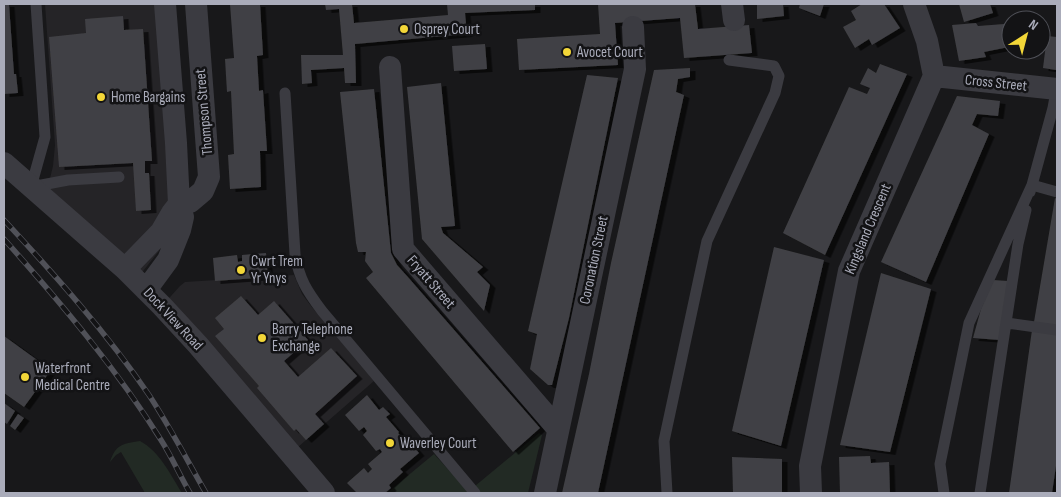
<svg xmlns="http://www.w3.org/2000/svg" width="1061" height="497" font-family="'Sofia Sans Condensed',sans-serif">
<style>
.built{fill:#252427}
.green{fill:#222a24}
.building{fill:#404044;filter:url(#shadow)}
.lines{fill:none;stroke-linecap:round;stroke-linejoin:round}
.service{stroke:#3b3b41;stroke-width:11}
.minor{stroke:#3b3b41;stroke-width:22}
.rail-casing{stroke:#505158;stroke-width:5.5}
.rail{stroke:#131315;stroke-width:4;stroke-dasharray:11;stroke-linecap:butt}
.poi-dot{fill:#f2d638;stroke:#131315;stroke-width:2}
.labels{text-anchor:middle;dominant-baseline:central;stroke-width:5;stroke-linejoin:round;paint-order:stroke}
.poi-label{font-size:15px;fill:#aaacba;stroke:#131315;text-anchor:start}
.street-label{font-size:15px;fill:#aaacba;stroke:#131315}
</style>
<defs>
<filter id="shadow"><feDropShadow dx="5.5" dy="3" stdDeviation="0" flood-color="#0009"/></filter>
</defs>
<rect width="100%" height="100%" fill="#18181a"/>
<!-- built -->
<path class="built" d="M45,4h120l11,139 -10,99 -30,38 -91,-81 8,-33 2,-21z
M294,275l8,19 9,12 63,75 -84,73 -128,-148 18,-20 5,-4z"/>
<!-- green -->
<path class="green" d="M539,433l3,2 -14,58h-141l47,-39 32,35 9,-3z
M140,441c20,11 30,33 42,52h-37l-24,-41 -5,3 -6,7c6,-18 12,-18 30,-21z"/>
<!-- building -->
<path class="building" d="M4,4h5l5,70h2l2,19 -14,1z
M230,4h30l3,51 -6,1 2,35 4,-1 4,61h-7l1,36 -31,2 -2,-34 6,-1 -3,-63 -4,1 -2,-33 9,-1z
M325,4h27l2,19 94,-8 -1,-11h88v6l-70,3 2,21 -112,10 1,39h-11l-1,-15 -33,2 1,13 -10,1 -1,-29h42l-4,-46 -13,1z
M598,4h97l3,25 51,-4 3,28 -68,5 -4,-40 -65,5 3,42 -99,5 -2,-31 83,-5z
M757,4h26l1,12 -27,3z
M800,4h24l-4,12 -21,-8z
M862,4h22l16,24 -28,17 -3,-6 -14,9 -12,-21 13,-7 -5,-9z
M959,4h31l3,9 -29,9z
M123,16l1,14 19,-1 9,132h-7v12h4l2,37 -15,1 -3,-48 -74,4 -10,-130 37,-4 -1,-14z
M976,23l2,3 26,-2 5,23 -25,5 2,5 -27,4 -7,-36z
M1047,36l10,1 -1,33 -13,-2z
M485,44l2,25 -33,2 -2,-25z
M880,64l27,10 -82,181 -42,-22 66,-146 18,7 3,-6 -10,-4 8,-16 8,5z
M690,68v9l-12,2 -2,13 8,3 -86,398h-36l27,-119 22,-111 43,-193z
M587,75l31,3 -49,240 -17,67h-4l-18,-16 7,-35 -9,-3z
M441,83l14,143 -14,1 2,6 40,34 -6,5 13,13 -6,26 -62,-72 -15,-152z
M374,89l17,164 6,12 10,11 133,152 -27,24 -147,-174 7,-6 -8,-11 1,-9h-8l-2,-9 -16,-151z
M957,96l43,5 -2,15 -21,-2 -5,11 17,9 -63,148 -45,-20z
M1055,198l2,1v127l-23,-4z
M774,247l50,13 -43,186 -49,-15z
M266,253l2,24 -53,4 -2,-23 24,-3 1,7 4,-1v-6z
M881,273l50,16 -41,163 -50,-7z
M993,280l15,1 -8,59 -27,-2 8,-29z
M241,296l17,19 16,-14 34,39 -24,21 14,16 33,-29 26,28 -42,38 9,10 -18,16 -10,-11 -2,2 -37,-43 2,-2 -44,-50 9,-7 -9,-11z
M1032,330l25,5v124l-5,34h-43z
M4,336l47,34 -27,37 -20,-14z
M367,395l12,15 4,-3 7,7 -4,3 13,15 -1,1 4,4 2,-2 15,18 -19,16 3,3 -14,13 2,3 -6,5 -4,-1 -2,1h-22l-10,-10 17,-15 4,5 4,-4 -4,-5 14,-12 -2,-3 -4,2 -13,-16 4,-4 -3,-4 -5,4 -14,-16z
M4,403l11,8 -8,13 -3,-2z
M18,414l6,4 -9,12 -5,-4z
M870,456l1,7 18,-1 1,31h-50l-1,-36z
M732,457l50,2v34h-49z"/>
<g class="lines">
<!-- service -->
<path class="service" d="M36,4l9,133 -14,50 37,-7 51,-3
M285,93l10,161c4,25 12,37 27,57l153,182
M1030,192l2,-7 25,7
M1007,323l50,7
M667,493l-3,-52 43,-200 68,-148 4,-17 -5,-10 -45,-6
M944,493l-4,-29 29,-141 63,-138 21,-77 4,-22
M980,493l38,-249 8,-34"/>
<!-- minor -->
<path class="minor" d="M732,4l2,16
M390,67l13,182 155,180
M934,76l123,13
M4,163l121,106 37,37 36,39 126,148
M125,269l36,-37 11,-19 7,-9 11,-2 13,-11 6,-14 -13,-173
M146,290l22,-30 12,-30 3,-13 -4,-13 -3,-61 -11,-139
M545,493l90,-424 -2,-42
M811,493l-1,-27 39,-195 85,-195 -7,-35 -13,-37"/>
<defs>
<path id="rail" d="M4,220c51,55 102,112 145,175 21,32 38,65 57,98
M4,239c56,63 112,129 157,201 11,17 19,36 29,53"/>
</defs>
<!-- rail casing -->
<use href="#rail" class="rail-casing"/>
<!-- rail -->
<use href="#rail" class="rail"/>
</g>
<!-- markers -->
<g class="poi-dot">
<circle cx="404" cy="29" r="5"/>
<circle cx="567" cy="52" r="5"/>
<circle cx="101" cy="97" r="5"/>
<circle cx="241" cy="270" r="5"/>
<circle cx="262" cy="338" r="5"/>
<circle cx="25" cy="377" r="5"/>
<circle cx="390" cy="443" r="5"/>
</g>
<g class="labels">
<!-- poi labels -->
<g class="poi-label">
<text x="414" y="29">Osprey Court</text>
<text x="577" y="52">Avocet Court</text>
<text x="111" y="97">Home Bargains</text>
<text x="251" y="261">Cwrt Trem<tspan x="251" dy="17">Yr Ynys</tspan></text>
<text x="272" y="329">Barry Telephone<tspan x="272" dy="17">Exchange</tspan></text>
<text x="35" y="368">Waterfront<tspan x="35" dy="17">Medical Centre</tspan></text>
<text x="400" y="443">Waverley Court</text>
</g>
<!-- street labels -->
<g class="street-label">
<text transform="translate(996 83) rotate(6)">Cross Street</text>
<text transform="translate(204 112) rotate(-95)">Thompson Street</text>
<text transform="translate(868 229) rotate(-67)">Kingsland Crescent</text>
<text transform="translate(594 260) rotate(-78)">Coronation Street</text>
<text transform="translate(431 282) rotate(49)">Fryatt Street</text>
<text transform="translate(173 319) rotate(47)">Dock View Road</text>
</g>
</g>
<!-- border -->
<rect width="1061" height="497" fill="none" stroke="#aaacba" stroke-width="10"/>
<!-- north arrow -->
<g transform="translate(1026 35) rotate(36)"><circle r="24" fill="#131315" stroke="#4f5057"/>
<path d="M0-4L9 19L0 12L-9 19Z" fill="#f2d638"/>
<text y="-8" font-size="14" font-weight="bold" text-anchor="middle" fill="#aaacba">N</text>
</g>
</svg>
